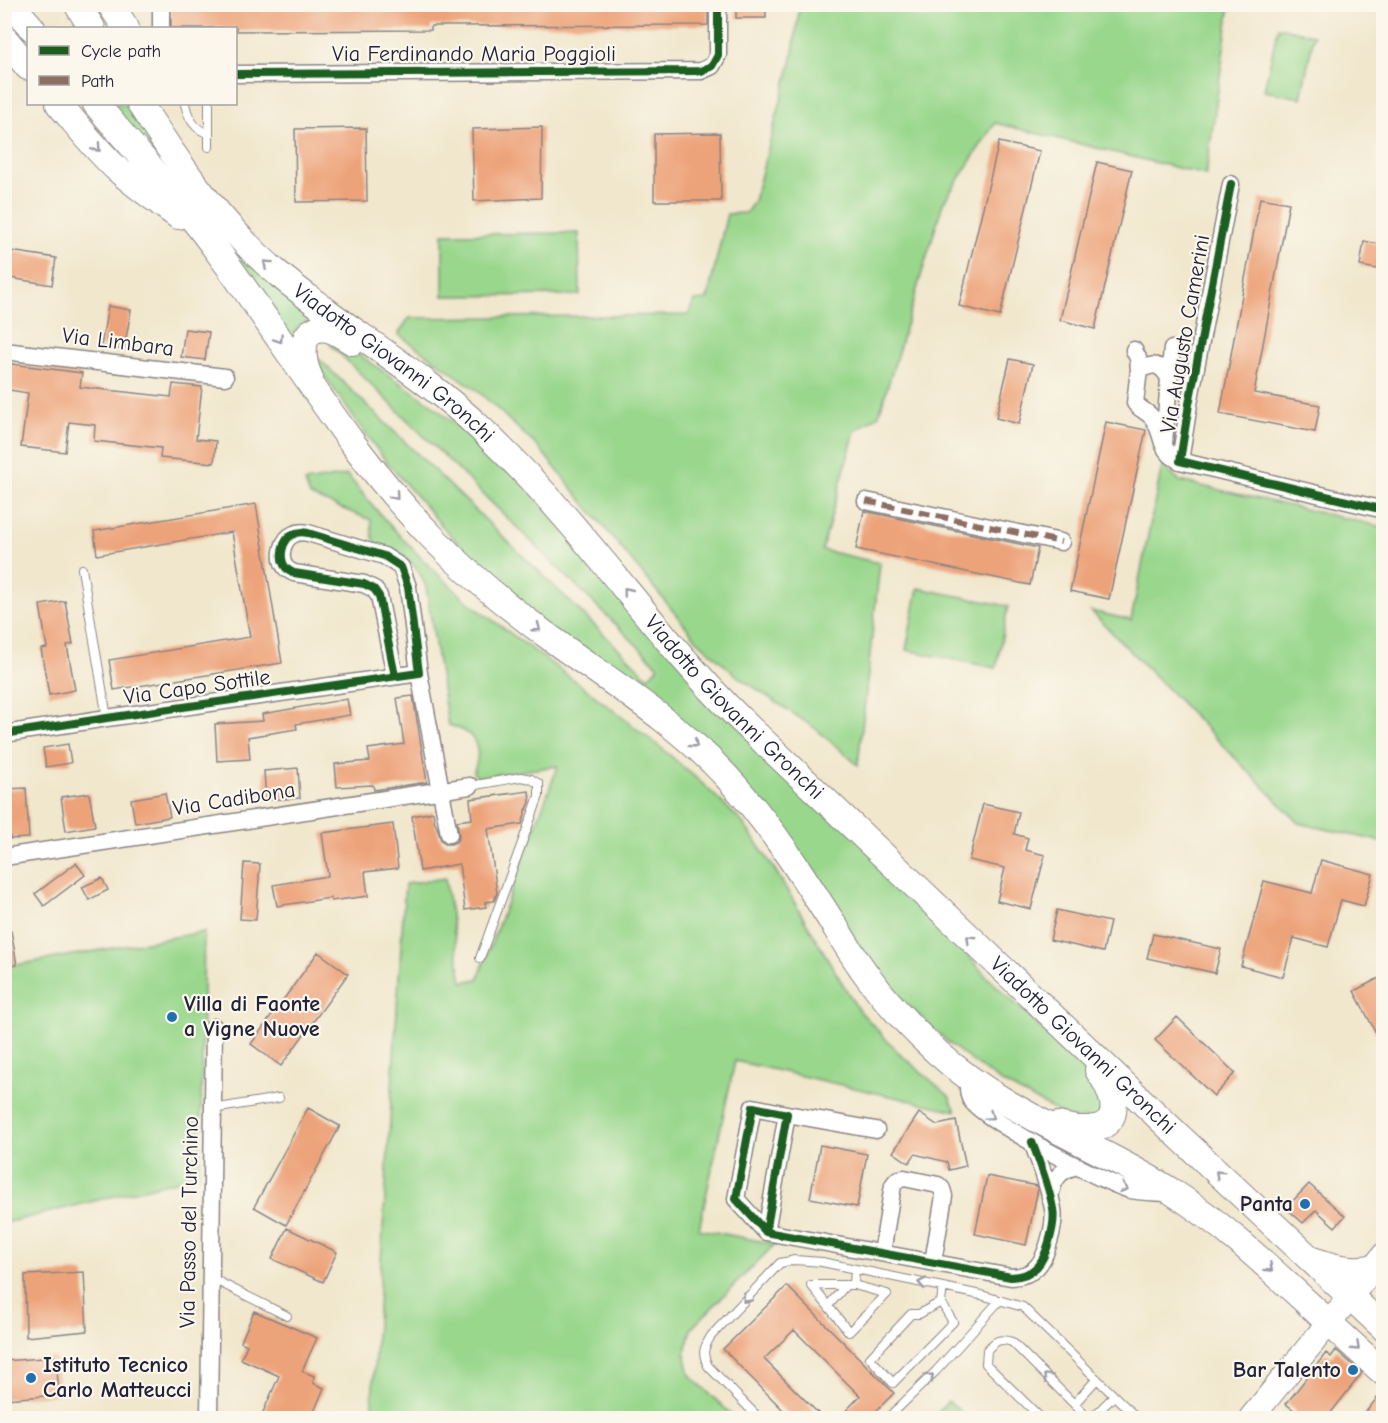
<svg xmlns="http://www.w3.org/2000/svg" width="1388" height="1423" font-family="'Comic Neue',sans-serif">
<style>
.green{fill:#99d78c;stroke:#5e7c64;stroke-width:1.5}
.building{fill:#eda379}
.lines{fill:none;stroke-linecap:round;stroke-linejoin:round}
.lane-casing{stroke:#8a8484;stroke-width:10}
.street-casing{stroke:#8a8484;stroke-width:19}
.secondary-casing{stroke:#8a8484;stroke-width:26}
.primary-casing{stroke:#8a8484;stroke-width:28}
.lane{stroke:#fff;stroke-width:8}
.street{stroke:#fff;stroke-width:16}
.secondary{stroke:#fff;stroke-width:24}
.primary{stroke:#fff;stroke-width:26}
.quiet{stroke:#8d6e63;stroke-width:6;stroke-dasharray:12 6;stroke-linecap:butt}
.cycleway-casing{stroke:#fbf7ec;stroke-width:11}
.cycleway{stroke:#1b5e20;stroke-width:8}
.oneway{stroke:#9c9ca7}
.poi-dot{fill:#1f6fb2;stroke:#fbf7ec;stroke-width:2}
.labels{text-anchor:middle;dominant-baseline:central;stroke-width:4.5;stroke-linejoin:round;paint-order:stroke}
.street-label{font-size:22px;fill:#22223b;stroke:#fbf7ec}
.poi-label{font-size:22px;font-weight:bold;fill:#22223b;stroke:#fbf7ec;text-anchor:start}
</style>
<rect width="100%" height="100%" fill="#fbf7ec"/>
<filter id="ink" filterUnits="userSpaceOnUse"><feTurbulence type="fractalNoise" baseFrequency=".0167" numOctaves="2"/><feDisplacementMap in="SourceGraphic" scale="12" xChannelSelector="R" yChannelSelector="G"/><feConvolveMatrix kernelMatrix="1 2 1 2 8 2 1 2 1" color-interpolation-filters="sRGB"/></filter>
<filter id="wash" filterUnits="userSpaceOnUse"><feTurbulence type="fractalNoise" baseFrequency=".008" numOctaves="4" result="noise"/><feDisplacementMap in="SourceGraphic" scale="24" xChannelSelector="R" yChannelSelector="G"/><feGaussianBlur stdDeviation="1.35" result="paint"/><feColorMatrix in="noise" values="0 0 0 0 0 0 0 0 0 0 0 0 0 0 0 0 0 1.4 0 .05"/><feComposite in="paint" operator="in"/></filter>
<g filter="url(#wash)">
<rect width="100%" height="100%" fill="#f1e7cd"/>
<!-- green -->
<path class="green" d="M800,4l430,1 -24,170 -211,-52 -52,80 -64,212 -24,16 -33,119 58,13 -22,202 -42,-36 -79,-53 -40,-36 -158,-192 -61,-57 -80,-57 11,-16 279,-3 6,-14 13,-1 20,-86 19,-1 8,-12 38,-142z
M1278,27l36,8 -13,63 -37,-7z
M106,104h24l186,210 -18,13 -8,14z
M579,233l1,62 -137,1v-62z
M338,340l93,64 79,66 436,459 38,45 120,113v31l-33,1 -66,-35 -21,-14 -33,-25 -66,-61 -92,-138 -274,-243 -46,-44 -29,-31 -59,-68 -28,-38 -31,-44 -11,-18v-5l333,322 11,-10 -329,-323 3,-3z
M1162,466l18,15 203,46v315l-84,-19 -208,-212 40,9z
M347,475l38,45 43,45 40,37 118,87 79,62 39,34 39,38 32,47 82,138 42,45 50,43 7,15 -221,-50 -36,168 76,15 -84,85 -6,24 5,22 45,43h-364l34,-534 40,-6 17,104 16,-3 80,-213 -80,11 -5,-4c11,-25 2,-42 -25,-48l-22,-138c-6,-16 -15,-29 -32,-36 -8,-4 -16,-3 -20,-11 -3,-6 -2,-14 -3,-20l-61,-24 -5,-14z
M918,588l90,18 -12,62 -90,-18z
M204,932l-4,243 -195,48v-256z
M948,1401l20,17h-35z"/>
<g id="blocks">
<!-- building -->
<path class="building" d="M171,4h537v21l-277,1v4l-195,1v-3h-65z
M736,4h30v14h-30z
M542,127l-1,71 -67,3 -2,-72z
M366,128l1,73 -71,1 -1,-73z
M720,133l1,68h-67v-67z
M999,142l41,9 -40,165 -41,-10z
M1097,162l35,8 -37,159 -35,-9z
M1260,198l29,5 -35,190 66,12 -5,27 -95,-18z
M1364,241l19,4v25l-23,-4z
M4,250l52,8 -4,27 -48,-8z
M108,306l23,4 -7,40 -23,-4z
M185,329l24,3 -4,28 -24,-3z
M1010,359l23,5 -14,60 -23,-6z
M4,363l78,10 -2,14 91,10 2,-13 29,3 -6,52 20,2 -2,22 -54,-5 1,-10 -67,-7 1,-16 -26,-3 -4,30 -44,-5 7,-54 -24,-4z
M1106,422l40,8 -37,169 -39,-8z
M256,504l26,159 -168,27 -5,-30 141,-23 -18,-105 -135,23 -3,-24z
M864,511l174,37 -8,37 -174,-36z
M65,601l8,43 -6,1 8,45 -26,5 -8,-46 6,-1 -7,-43z
M413,696l14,86 -53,8 -1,-5 -36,2 -2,-23 35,-3 -2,-12 36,-5 -7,-46z
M347,699l3,16 -54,9 1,5 -49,8 2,22 -33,2 -2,-37 48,-3 -1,-7z
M68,744l3,19 -25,4 -3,-19z
M298,768l2,30 -34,2 -2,-29z
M26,788l3,50 -19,1 -3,-50z
M529,791l1,11 -3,7 -2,1v5l-3,9 -34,5 9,64 -3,8 -9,1 1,5 -21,3 -6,-46 -39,7 -8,-55 21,-4 2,12h1l5,16 4,4h6l5,-2 3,-5 -2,-16 15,-2 -2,-20z
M89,793l6,33 -29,5 -5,-34z
M165,793l5,24 -35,6 -4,-24z
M983,804l36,8 -5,22 14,4 -3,12 20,5 -14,54 -34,-8 8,-33 -36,-8z
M393,824l5,44 -33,4 3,24 -37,5 -1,-3 -53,8 -4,-21 55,-9 -6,-43z
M1321,860l52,14 -9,32 -23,-6 -13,47 -34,-9 -11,39 -42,-11 23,-85 48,12z
M76,863l9,12 -41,31 -9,-12z
M244,863l16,1 -4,56 -16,-1z
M102,878l6,12 -19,10 -7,-13z
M1057,910l53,12 -7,30 -53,-12z
M4,931h7l6,34 -13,2z
M1153,934l68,15 -6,24 -68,-15z
M318,952l30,22 -67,92 -30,-22z
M1383,976v70l-29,-55z
M1177,1017l58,56 -21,23 -59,-56z
M308,1108l32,18 -54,99 -32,-18z
M919,1113l18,12 19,-4 10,45 -17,4 -2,-8 -32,-8 -6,9 -16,-11z
M820,1145l47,9 -10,53 -47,-9z
M987,1176l50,10 1,3 -12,56 -51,-11z
M1309,1184l36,32 -10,11 -19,-17 -13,13 -17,-15z
M287,1228l50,24 -14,30 -51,-23z
M84,1272l3,59 -61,6 -1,-62z
M787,1286l107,107 -26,26h-30l22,-23 -66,-66 -30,29 60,60h-32l-69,-70z
M254,1311l63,27 -15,33 12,5 -1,7 11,5 -13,31h-51l19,-43 -38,-17 6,-14 -6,-3z
M1336,1350l26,23 -36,46h-37l6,-8 -9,-7 40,-51 5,4z
M56,1357l3,38 -55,4v-38z
M1383,1391v28h-23z"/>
</g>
</g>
<g filter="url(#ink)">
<use href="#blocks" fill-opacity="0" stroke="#8a8484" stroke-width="1.5"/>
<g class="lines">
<defs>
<path id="lane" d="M185,104c3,13 10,27 24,29
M209,104v43
M82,569l25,149
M470,786l51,-9 10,2 8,5v12l-59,162
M213,1109l66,-11
M211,1278l76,38
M854,1285h-43l38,47 38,-38 -33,-9 1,-16
M941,1302l-22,12h-8l-41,44 23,25 60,-61 -12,-20 2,-15
M828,1306l18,-21
M1074,1404l23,-25
M759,1418l-51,-52c-6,-13 -5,-17 3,-30l69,-73 15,-3 27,2 159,33 42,12 114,111
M888,1418l48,-47 64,-71
M1041,1418l-55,-54 1,-14c9,-10 13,-12 25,-8l76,76
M1092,1418l22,-22"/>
<path id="street" d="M161,28v-24
M236,74l465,-3 11,-5 6,-11v-51
M1231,184l-42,220 -9,57 204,49
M1134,350l4,8 1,12
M4,351l221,26
M1169,378l3,-29
M1164,444l5,-66c-9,-15 -15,-15 -30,-8l-4,33c5,7 14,9 19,17 11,17 4,30 26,41
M866,501l195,41
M419,673l30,161
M4,734l103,-16 312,-45 -11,-86 -7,-20 -17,-11 -76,-23c-5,-1 -10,-1 -14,1 -12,5 -16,24 -8,34 2,2 6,4 8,5l70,11 10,5 5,7 16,80
M4,857l466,-71
M969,1078c-1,8 -2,15 2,22 11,19 132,82 156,89 13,4 28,3 41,4
M787,1114l89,16
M1050,1198c3,-18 8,-28 28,-32
M766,1232l21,-118 -34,-7 -17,92 30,33 245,45c24,-1 32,-14 38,-35 3,-10 6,-22 4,-33 -4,-23 -13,-46 -21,-67
M882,1253l11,-68 4,-5 7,-2 34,7 4,4 2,7 -11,66
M209,1418l5,-391"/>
<path id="secondary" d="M1307,1257c23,8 44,15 68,9
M1251,1418l133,-163"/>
<g id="primary">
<path d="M11,4l21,24"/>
<path d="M77,4l15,24"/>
<path d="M110,4l16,24"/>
<path d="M4,38l24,29"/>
<path d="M59,104c19,22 37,46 59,66 19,17 40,31 60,46"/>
<path d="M96,104c43,51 89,101 128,156 69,94 127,195 210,279 38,39 81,74 126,106 57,41 118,79 166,131 42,45 75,97 108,149 11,18 22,36 35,53 21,28 44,52 69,75 69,62 159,91 236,140 47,30 88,68 128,105 27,25 54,50 82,75"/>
<path id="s1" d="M140,104c39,61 80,120 136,168 65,55 142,97 205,157 27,26 54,53 78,81 61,69 115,144 181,209l429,408 215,201"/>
<path d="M310,378c-9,-17 -13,-54 18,-49 9,2 17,9 25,13"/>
<path d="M1058,1125c52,14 72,-9 40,-55"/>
</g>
</defs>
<!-- lane casing -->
<use href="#lane" class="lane-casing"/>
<!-- street casing -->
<use href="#street" class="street-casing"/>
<!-- secondary casing -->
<use href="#secondary" class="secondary-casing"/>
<!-- primary casing -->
<use href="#primary" class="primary-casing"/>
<!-- lane -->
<use href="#lane" class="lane"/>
<!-- street -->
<use href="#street" class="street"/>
<!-- secondary -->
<use href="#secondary" class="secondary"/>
<!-- primary -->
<use href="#primary" class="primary"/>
<!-- quiet -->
<path class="quiet" d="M866,501l195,41"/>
<defs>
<path id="cycleway" d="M236,74l465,-3 11,-5 6,-11v-51
M1231,184l-42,220 -9,57 204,49
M4,734l103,-16 312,-45 -11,-86 -7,-20 -17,-11 -76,-23c-5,-1 -10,-1 -14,1 -12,5 -16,24 -8,34 2,2 6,4 8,5l70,11 10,5 5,7 16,80
M766,1232l21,-118 -34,-7 -17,92 30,33 245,45c24,-1 32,-14 38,-35 3,-10 6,-22 4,-33 -4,-23 -13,-46 -21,-67"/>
</defs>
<!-- cycleway casing -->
<use href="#cycleway" class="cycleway-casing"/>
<!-- cycleway -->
<use href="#cycleway" class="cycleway"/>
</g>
<!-- one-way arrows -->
<defs><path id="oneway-chevron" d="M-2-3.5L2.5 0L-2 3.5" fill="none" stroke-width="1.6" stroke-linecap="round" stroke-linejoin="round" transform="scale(1.5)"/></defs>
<g class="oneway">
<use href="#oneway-chevron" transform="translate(97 148) rotate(48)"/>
<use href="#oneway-chevron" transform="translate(267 264) rotate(-138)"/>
<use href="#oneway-chevron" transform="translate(279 339) rotate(56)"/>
<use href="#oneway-chevron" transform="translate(395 496) rotate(49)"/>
<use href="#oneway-chevron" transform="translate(627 591) rotate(-129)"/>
<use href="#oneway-chevron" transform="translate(537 628) rotate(38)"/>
<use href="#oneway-chevron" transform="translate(694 744) rotate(41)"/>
<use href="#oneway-chevron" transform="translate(970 939) rotate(-136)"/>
<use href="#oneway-chevron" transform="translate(990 1116) rotate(34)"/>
<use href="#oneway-chevron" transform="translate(1219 1174) rotate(-137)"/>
<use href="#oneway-chevron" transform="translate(1124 1188) rotate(16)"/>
<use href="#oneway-chevron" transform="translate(1269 1268) rotate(42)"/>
<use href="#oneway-chevron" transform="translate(922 1283) rotate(-169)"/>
<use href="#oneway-chevron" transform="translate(746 1299) rotate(133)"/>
<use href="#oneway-chevron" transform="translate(1356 1347) rotate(43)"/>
<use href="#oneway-chevron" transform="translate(930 1377) rotate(-45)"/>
<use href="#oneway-chevron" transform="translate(1047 1377) rotate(-135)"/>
</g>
</g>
<!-- markers -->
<g class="poi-dot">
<circle cx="172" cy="1017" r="6"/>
<circle cx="1305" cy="1204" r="6"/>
<circle cx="1353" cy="1370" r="6"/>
<circle cx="31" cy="1378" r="6"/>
</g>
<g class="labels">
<!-- street labels -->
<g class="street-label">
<text x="474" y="54">Via Ferdinando Maria Poggioli</text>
<text transform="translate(1185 334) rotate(-80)">Via Augusto Camerini</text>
<text transform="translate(118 342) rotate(7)">Via Limbara</text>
<text stroke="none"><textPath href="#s1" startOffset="366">Viadotto Giovanni Gronchi</textPath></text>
<text transform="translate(197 687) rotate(-8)">Via Capo Sottile</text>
<text stroke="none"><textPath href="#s1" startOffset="852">Viadotto Giovanni Gronchi</textPath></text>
<text transform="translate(234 799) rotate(-9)">Via Cadibona</text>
<text stroke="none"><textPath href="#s1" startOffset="1338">Viadotto Giovanni Gronchi</textPath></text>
<text transform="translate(189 1222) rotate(-89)">Via Passo del Turchino</text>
</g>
<!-- poi labels -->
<g class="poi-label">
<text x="184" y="1004">Villa di Faonte<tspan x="184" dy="25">a Vigne Nuove</tspan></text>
<text x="1293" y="1204" text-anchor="end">Panta</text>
<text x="43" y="1365">Istituto Tecnico<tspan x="43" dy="25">Carlo Matteucci</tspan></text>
<text x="1341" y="1370" text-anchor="end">Bar Talento</text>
</g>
</g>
<!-- margin -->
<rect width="1388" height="1423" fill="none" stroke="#fbf7ec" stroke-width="24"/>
<!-- legend -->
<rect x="27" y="27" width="210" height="78" fill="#fbf7ec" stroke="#a4a2a5" stroke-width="1.5"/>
<rect x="39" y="46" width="30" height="9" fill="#1b5e20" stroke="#a4a2a5" stroke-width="1.5"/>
<text x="81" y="57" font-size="18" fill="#22223b">Cycle path</text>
<rect x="39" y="76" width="30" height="9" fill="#8d6e63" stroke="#a4a2a5" stroke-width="1.5"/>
<text x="81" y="87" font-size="18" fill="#22223b">Path</text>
</svg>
